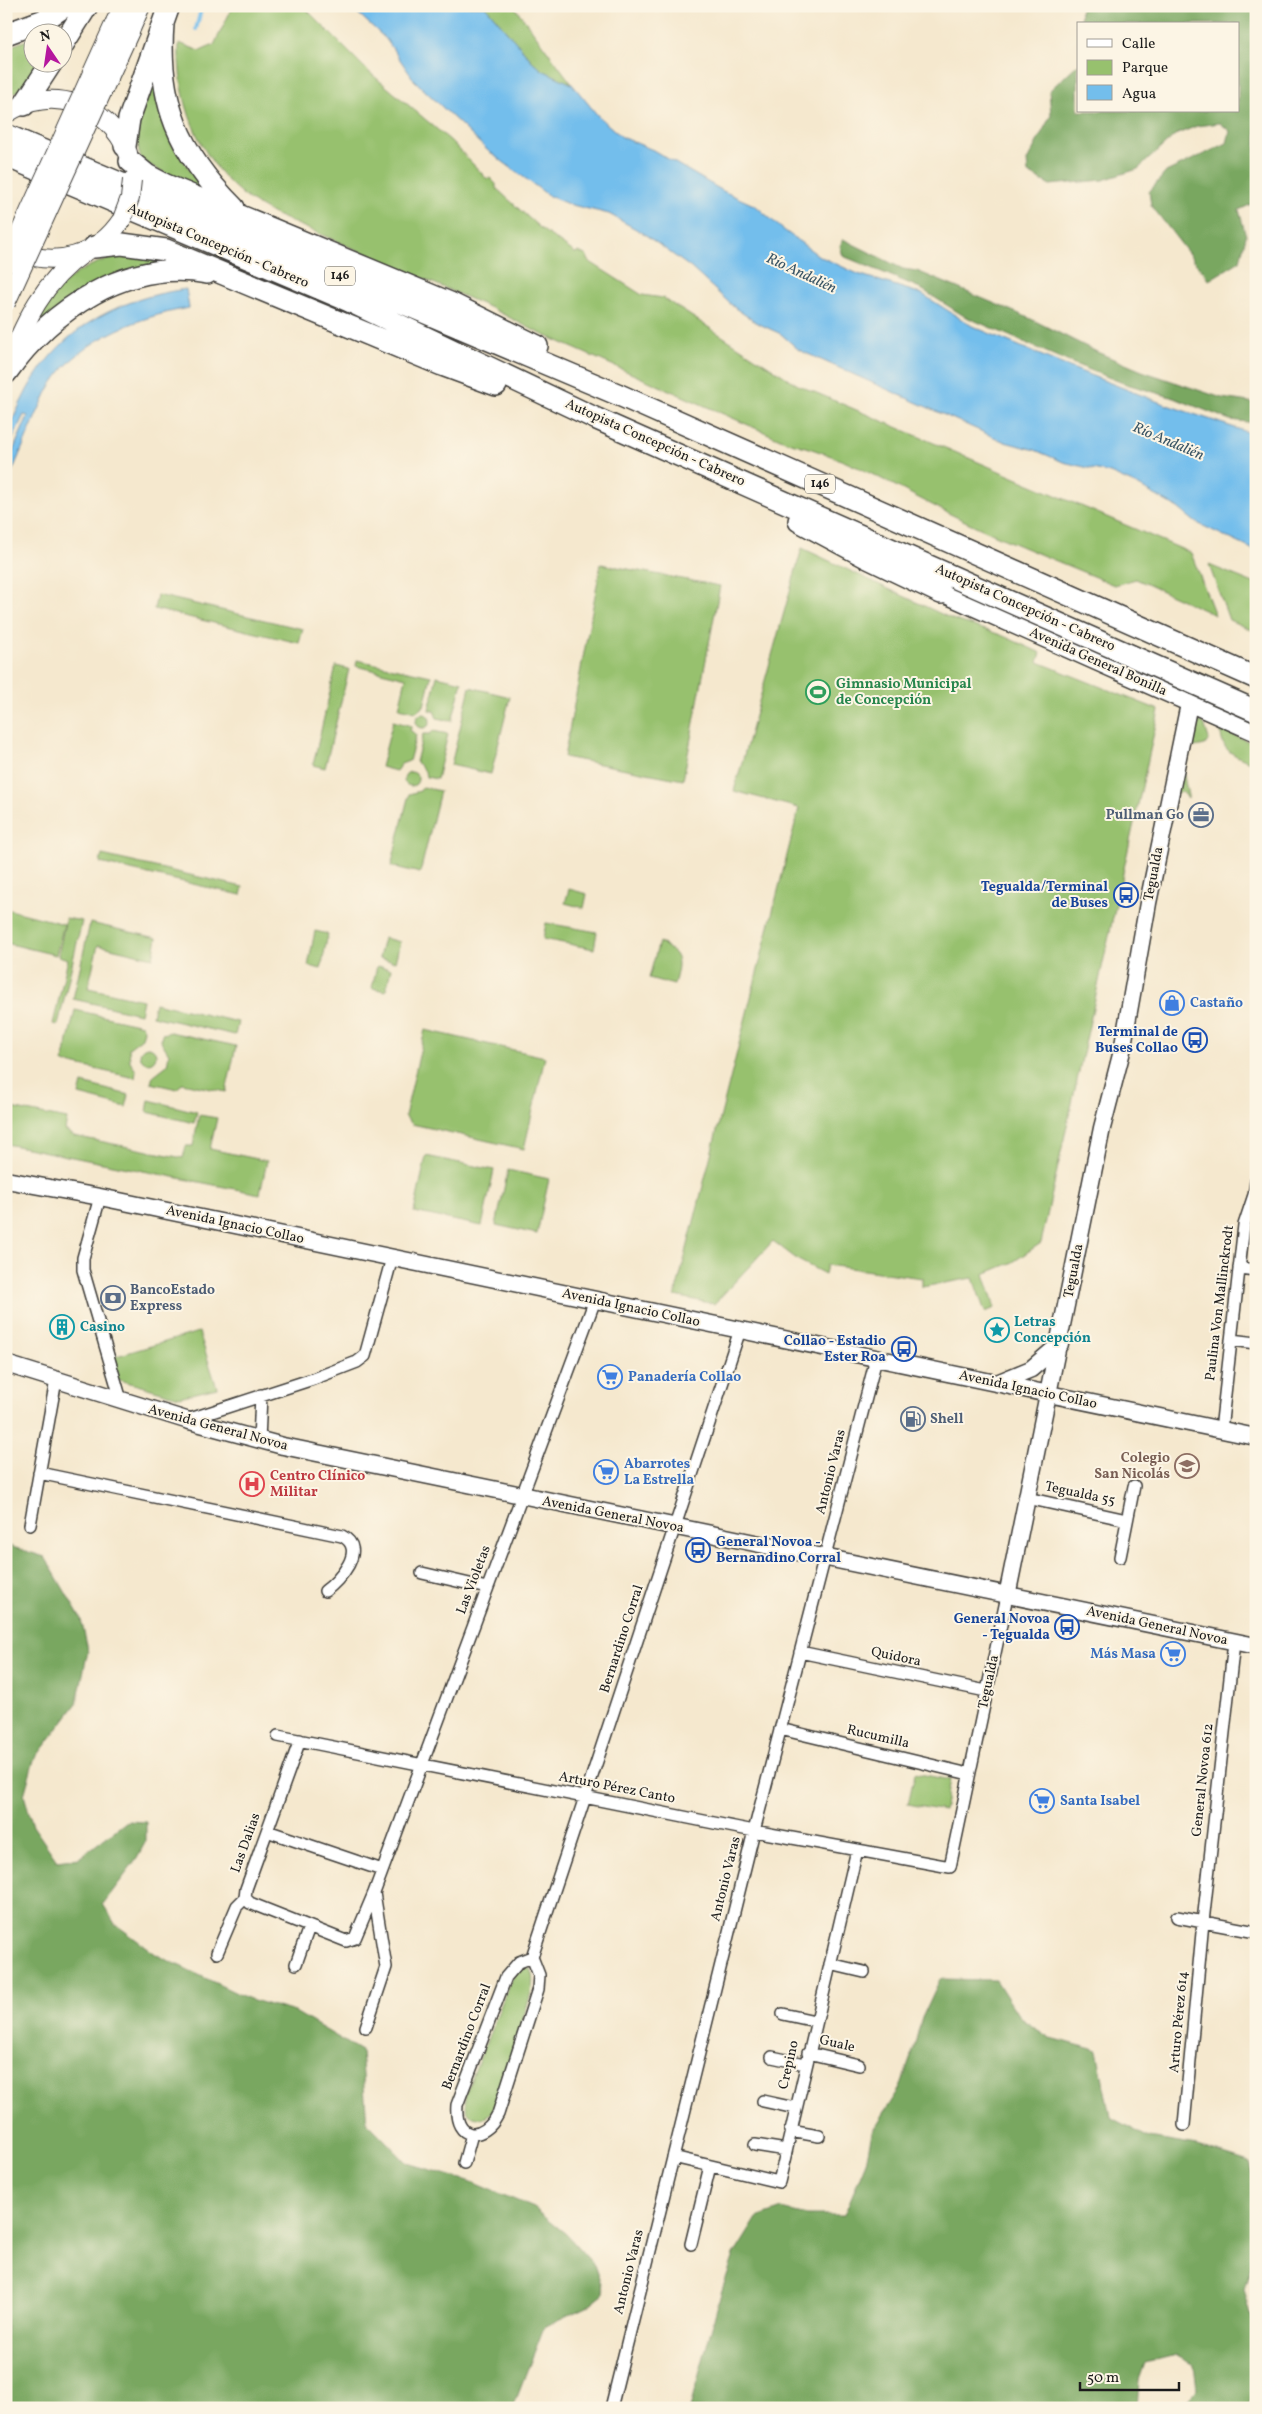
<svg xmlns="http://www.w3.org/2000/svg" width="1262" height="2414" font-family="Vollkorn,serif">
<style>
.green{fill:#97c16e;stroke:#5a6e45}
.forest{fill:#79a761;stroke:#4a623e}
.water{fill:#73beec;stroke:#486d84}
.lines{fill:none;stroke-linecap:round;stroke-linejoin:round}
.stream{stroke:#73beec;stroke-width:4}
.street-casing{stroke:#3d3b37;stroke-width:14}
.secondary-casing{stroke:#3d3b37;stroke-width:19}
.primary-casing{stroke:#3d3b37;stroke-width:20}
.highway-casing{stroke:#3d3b37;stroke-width:24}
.street{stroke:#fff;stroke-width:11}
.secondary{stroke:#fff;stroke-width:16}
.primary{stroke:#fff;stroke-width:18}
.highway{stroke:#fff;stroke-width:21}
.primary-bridge-casing{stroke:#3d3b37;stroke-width:20;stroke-linecap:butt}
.primary-bridge{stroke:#fff;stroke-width:18}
.labels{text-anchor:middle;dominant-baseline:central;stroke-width:4;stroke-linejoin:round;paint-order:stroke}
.shield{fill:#fcf5e5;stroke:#5f5d58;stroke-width:1}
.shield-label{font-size:12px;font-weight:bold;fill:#1c1c1c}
.street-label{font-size:14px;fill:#1c1c1c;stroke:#fcf5e5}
.leisure-label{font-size:14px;font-weight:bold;fill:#27864d;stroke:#fcf5e5;text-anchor:start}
.service-label{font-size:14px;font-weight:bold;fill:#4e5e75;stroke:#fcf5e5;text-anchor:start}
.transit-label{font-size:14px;font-weight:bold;fill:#164399;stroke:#fcf5e5;text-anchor:end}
.shop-label{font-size:14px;font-weight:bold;fill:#366cbe;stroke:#fcf5e5;text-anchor:start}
.culture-label{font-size:14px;font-weight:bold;fill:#0d838f;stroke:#fcf5e5;text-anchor:start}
.education-label{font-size:14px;font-weight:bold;fill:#785e54;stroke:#fcf5e5;text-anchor:end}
.health-label{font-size:14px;font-weight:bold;fill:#be3a42;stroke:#fcf5e5;text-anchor:start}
.water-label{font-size:15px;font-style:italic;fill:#3a5565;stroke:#fcf5e5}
</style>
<rect width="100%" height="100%" fill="#fcf5e5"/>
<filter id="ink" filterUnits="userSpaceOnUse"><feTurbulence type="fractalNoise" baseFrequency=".02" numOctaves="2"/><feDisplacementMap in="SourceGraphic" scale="10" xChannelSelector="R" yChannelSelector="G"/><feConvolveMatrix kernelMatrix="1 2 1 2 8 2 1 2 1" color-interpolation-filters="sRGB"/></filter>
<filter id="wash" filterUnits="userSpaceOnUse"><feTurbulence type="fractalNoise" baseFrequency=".0096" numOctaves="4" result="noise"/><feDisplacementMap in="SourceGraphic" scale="20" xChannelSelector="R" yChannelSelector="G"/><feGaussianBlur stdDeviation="1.12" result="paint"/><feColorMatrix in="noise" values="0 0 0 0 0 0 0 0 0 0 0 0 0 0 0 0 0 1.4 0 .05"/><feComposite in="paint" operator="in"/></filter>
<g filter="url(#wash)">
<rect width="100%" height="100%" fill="#f5e8ce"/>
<!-- green -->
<path class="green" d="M233,6h70l65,65 83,70 36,38 3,-1 6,6v4l45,41 34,24 4,-1 8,4v4l55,35 21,3 135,87 393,168 24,62 -79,-36 -22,6c-49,-21 -99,-40 -147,-63 -59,-27 -116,-65 -180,-80l-250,-110 -46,-24 -215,-93c-12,-7 -25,-13 -36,-23 -43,-36 -63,-94 -61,-149l21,8 14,-6z
M485,6h29l58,78 -30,-14 -10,-9z
M32,38v24l10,1c-10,14 -17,30 -36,32v-47z
M154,79l19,66 27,40 -4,4 -54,-28c-12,-28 2,-56 12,-82z
M129,254l44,5 -139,66c26,-44 44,-61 95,-71z
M802,548l150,71 49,16 40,18 -3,9 121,48 -118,533 -28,19 -29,12 11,34 -10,4 -12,-34 -51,9v-9l-95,-13 -2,9 -27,-14 -25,-19 -59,63 -39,-8 124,-488 -65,-17z
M601,564l119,22 -37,194 -119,-23z
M1209,565l47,19v48l-27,-12z
M157,595l146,34 -4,14 -145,-34z
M357,660l74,16 -7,30 -8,6 -17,-4 7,-30 -50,-12z
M336,666l13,3 -24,99 -12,-3z
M437,676l25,6 -10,39 -15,-3 -3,-7 -5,-1z
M470,687l40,10 -19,77 -40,-9z
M416 721a7 7 0 1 1 14 0a7 7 0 1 1-14 0Z
M1193,719l11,4 5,16 -4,6 -20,4 -4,21 2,1 5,25v3l-5,-7 -6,1 -2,3 12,-72z
M393,721l19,5 -2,4 6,5 -7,26 -8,3 -5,7 -15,-4z
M1221,729l35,16v20c-19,-10 -36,-11 -35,-36z
M433,731l15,3 -11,45 -11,-2 -1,-6 -9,-9 7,-28h7z
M404 779a7 7 0 1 1 14 0a7 7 0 1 1-14 0Z
M423,787l17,4 -20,82 -29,-7 18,-72 11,-3z
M102,855l141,32 -2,8 -141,-32z
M569,889l18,5 -3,14 -19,-5z
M6,909l58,15 -8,31 -50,-12z
M66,918l16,3 -24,104 -5,-1 15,-65 -10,-3z
M90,923l67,15 -4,20 -55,-13 -10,43 55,12 -3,14 -67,-15z
M546,923l51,9 -3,17 -51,-10z
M315,931l13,3 -7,35 -13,-3z
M384,938l16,4 -5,20 -16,-4z
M659,942c23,13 21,19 15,43l-25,-7z
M377,966l14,3 -5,22 -14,-3z
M155,1003l83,19 -3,13 -83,-19z
M75,1010l67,15 2,5 -2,8 -13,10 1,13 6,10 -1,7 -72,-16z
M425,1030l120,27 -21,92 -112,-25 -7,-8z
M170,1032l66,14 -10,46 -44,-9 -5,6 -26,-6 2,-7 14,-11 2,-11 -8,-13 1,-7z
M140 1055a8 8 0 1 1 16 0a8 8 0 1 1-16 0Z
M82,1083l47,12 -3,12 -47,-12z
M149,1100l48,12 -3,11 -47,-11z
M6,1107l61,12 -2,11 9,6 109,22 3,-12h7l6,-31 18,3 -7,31 57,12 -7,33 -254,-50z
M426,1156l68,14 -12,56 -68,-14z
M508,1170l41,9 -12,55 -41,-9z
M199,1332l18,56 -38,9 -66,-19v-21z
M915,1773l35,7 -6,31 -36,-7z
M523,1967l7,2c5,11 2,20 -1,31l-35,110c-16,16 -30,7 -29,-15l46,-115 6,-10z"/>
<!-- forest -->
<path class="forest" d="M1081,6h175v196l-17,8 7,26 -6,25 -31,19 -58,-75 -2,-13 17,-20 61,-29 3,-12 -10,-8 -23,3 -22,9 -37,34 -35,11 -53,5 -22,-12 -1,-12 24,-46 -2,-24 29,-27v47h160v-87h-158z
M843,239l60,30 14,2 112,47 68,34 45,19 80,27 34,5v20l-26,-3 -56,-22 -51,-15 -56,-22 -103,-45 -46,-29 -75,-31 -3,-10z
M6,1545l39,12 36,62 7,31 -11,53 -43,57 -10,35 9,31 24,35 22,-3 48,-37 19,1v19l-12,22 -31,41 12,20 42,31 92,44 46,13 66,39 6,71 40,41 68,20 59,25 32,26 28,31 10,28 -16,13 -44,21 -31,81h-507z
M940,1979l56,1 24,38 30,20 47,12 13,67 39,21 49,8 51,16 7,28v60l-12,39 12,45v56l-10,18h-67l18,-18 -3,-26 -17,-9 -32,8 -6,17 -2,28h-447l31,-115 13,-38 23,-37 25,-9 25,6h37l22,-53 6,-30 28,-44 14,-40 7,-28z"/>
<!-- water -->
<path class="water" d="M350,6h135l47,55 10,9 30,14 27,33 23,20 31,13 70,41 33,15 25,22 38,28 39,18 64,20 50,32 87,37 105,41 92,31v116l-61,-29 -17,-14 -41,-23 -27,-12 -47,-11 -28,-12 -30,-8 -206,-92 -18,-16 -24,-11 -22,-15 -45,-41 -47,-34 -34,-19 -41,-10 -19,-8 -62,-46 -73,-70 -28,-41z
M186,289l3,19c-53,9 -117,34 -143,86 -14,29 -26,61 -40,91v-18l22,-51 -4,-1 -18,37c0,-22 6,-30 15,-50 32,-69 92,-103 165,-113z"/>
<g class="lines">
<!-- stream -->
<path class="stream" d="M196,29l6,-23"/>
</g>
</g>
<g filter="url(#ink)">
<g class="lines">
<defs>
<path id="street" d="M100,1197l-17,61v12l38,130
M1239,1268l17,2
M1231,1340l25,3
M187,1420l126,-41 44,-17 8,-6 27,-98
M1221,1430l23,-205 10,-30 2,-14
M259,1441l2,-46
M39,1473l303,63c26,13 -3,45 -17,55
M1027,1498l100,22
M30,1525l26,-145
M1120,1557l14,-71
M422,1573l65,15
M800,1652l186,39
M780,1729l189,45
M278,1736l476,95 196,36 57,-271
M267,1831l115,39
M245,1898l5,5 96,38 9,-3 19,-45 221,-593
M245,1898l1,-9 54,-149
M1177,1917l79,15
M217,1953l20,-47 8,-8
M532,1957l-13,5 -13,15 -49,128c-3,37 27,37 41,9l40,-125 1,-14 -7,-18 208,-627
M296,1964l13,-37
M830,1964l34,8
M783,2014l32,7
M366,2027l20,-60 -12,-74
M808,2053l51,12
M772,2057l33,7
M763,2101l32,7
M1184,2125l19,-203 31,-280
M790,2131l29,5
M755,2145l31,5
M673,2157l106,25 78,-332
M464,2163l8,-29
M691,2244l19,-78
M611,2408l143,-577 122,-472"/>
<path id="secondary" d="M941,593l315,140
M6,1180l94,17 1156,240
M6,1364l180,56 97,26 973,200
M997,1383l34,-14 29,-25
M1007,1596l95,-468 20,-77 26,-148 41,-199"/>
<path id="primary" d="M115,22l8,-16
M131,29l10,-23
M6,114c45,-30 102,-10 122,39
M15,250c40,19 83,6 107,-31
M7,365c19,-45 36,-84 77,-112"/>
<path id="highway" d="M163,24c-6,78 16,129 71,184
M6,34l38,-14 21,-14
M62,46l25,-40
M24,105l28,-43
M6,135l611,259 639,284
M125,146l4,-27 40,-113
M6,156l341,144 250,119 659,292
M130,161l17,14 19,10 284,118 87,43
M94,247l28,-3 44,6 276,115 54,20
M6,373c45,-63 120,-115 201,-100
M799,521l67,36 75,36"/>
</defs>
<!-- street casing -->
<use href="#street" class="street-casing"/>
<!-- secondary casing -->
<use href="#secondary" class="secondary-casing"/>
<!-- primary casing -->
<use href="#primary" class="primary-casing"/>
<!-- highway casing -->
<use href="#highway" class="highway-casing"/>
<!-- street -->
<use href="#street" class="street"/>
<!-- secondary -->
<use href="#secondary" class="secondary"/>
<!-- primary -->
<use href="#primary" class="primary"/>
<!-- highway -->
<use href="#highway" class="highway"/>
<defs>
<path id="primary-bridge" d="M122,219l8,-21 2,-18
M6,263l109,-241
M6,303l125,-274"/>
</defs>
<!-- primary-bridge casing -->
<use href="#primary-bridge" class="primary-bridge-casing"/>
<!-- primary-bridge -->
<use href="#primary-bridge" class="primary-bridge"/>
</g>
</g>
<!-- icons -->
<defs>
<symbol id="stadium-ring" viewBox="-11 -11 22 22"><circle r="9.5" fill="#fcf5e5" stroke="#2e9e5b" stroke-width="1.5"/><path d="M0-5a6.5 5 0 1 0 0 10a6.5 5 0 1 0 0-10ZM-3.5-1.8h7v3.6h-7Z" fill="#2e9e5b"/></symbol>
<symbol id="office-ring" viewBox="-11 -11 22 22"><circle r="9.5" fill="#fcf5e5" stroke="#5c6f8a" stroke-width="1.5"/><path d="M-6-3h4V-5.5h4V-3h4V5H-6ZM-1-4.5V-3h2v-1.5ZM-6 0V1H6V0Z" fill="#5c6f8a"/></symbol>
<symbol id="bus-ring" viewBox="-11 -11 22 22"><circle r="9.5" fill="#fcf5e5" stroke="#1a4fb4" stroke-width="1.5"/><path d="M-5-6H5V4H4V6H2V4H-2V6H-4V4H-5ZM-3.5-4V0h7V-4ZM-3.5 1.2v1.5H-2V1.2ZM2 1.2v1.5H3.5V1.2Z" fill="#1a4fb4"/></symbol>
<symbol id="shop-ring" viewBox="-11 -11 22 22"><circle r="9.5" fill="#fcf5e5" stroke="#3f7fe0" stroke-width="1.5"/><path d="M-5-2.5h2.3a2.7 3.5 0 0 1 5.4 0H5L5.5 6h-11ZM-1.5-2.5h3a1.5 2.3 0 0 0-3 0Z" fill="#3f7fe0"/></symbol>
<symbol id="bank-ring" viewBox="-11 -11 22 22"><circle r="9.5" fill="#fcf5e5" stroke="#5c6f8a" stroke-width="1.5"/><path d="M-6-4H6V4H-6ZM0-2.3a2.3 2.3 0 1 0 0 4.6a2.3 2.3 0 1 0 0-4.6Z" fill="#5c6f8a"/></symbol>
<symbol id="building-ring" viewBox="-11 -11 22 22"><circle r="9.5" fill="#fcf5e5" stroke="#0f9aa8" stroke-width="1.5"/><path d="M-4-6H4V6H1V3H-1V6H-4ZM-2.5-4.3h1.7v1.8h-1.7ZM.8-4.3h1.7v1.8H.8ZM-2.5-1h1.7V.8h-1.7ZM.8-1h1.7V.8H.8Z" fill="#0f9aa8"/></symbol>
<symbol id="sight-ring" viewBox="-11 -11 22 22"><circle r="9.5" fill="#fcf5e5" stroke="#0f9aa8" stroke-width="1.5"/><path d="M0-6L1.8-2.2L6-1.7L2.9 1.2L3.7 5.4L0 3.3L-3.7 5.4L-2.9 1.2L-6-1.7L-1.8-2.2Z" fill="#0f9aa8"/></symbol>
<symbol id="supermarket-ring" viewBox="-11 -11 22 22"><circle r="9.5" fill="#fcf5e5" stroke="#3f7fe0" stroke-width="1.5"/><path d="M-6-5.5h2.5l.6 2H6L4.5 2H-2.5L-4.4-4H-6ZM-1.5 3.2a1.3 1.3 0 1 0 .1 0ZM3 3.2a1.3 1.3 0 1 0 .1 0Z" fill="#3f7fe0"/></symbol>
<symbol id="fuel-ring" viewBox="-11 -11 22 22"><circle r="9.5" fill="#fcf5e5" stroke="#5c6f8a" stroke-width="1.5"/><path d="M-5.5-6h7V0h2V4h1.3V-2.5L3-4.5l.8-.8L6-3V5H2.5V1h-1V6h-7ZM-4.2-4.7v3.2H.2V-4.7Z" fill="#5c6f8a"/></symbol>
<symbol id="school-ring" viewBox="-11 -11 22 22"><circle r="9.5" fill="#fcf5e5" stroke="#8d6e63" stroke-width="1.5"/><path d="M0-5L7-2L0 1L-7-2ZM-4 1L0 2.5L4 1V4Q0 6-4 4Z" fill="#8d6e63"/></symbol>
<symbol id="hospital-ring" viewBox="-11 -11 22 22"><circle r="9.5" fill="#fcf5e5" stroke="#e0444e" stroke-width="1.5"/><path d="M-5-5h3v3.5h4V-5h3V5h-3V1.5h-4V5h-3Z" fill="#e0444e"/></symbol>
</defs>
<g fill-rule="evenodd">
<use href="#stadium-ring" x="804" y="678" width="28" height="28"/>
<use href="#office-ring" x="1187" y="801" width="28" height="28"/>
<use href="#bus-ring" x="1112" y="881" width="28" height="28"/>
<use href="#shop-ring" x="1158" y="989" width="28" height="28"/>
<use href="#bus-ring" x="1181" y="1026" width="28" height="28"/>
<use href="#bank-ring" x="99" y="1284" width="28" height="28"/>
<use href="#building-ring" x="48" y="1313" width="28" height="28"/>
<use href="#sight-ring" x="983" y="1316" width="28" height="28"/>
<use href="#bus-ring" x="890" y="1335" width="28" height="28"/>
<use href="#supermarket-ring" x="596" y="1363" width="28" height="28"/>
<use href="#fuel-ring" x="899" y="1405" width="28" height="28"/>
<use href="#school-ring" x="1173" y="1452" width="28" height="28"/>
<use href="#supermarket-ring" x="592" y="1458" width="28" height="28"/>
<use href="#hospital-ring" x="238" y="1470" width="28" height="28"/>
<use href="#bus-ring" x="684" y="1536" width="28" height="28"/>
<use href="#bus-ring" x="1053" y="1613" width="28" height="28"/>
<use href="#supermarket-ring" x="1159" y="1640" width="28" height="28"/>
<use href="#supermarket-ring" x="1028" y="1787" width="28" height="28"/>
</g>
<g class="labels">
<!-- shield labels -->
<g class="shield">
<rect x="325" y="266.5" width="30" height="19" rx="4"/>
<rect x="805" y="474.5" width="30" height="19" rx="4"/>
</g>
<g class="shield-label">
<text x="340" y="276">146</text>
<text x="820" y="484">146</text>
</g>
<!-- street labels -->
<g class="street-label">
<text transform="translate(218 246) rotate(23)">Autopista Concepción - Cabrero</text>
<text transform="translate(655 443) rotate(24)">Autopista Concepción - Cabrero</text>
<text transform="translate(1025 608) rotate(24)">Autopista Concepción - Cabrero</text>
<text transform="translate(1098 662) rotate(24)">Avenida General Bonilla</text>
<text transform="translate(1154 874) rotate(-79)">Tegualda</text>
<text transform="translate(235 1225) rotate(12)">Avenida Ignacio Collao</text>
<text transform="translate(1074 1271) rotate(-79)">Tegualda</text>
<text transform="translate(1220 1303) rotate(-83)">Paulina Von Mallinckrodt</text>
<text transform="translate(631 1308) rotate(12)">Avenida Ignacio Collao</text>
<text transform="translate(1028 1390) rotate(12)">Avenida Ignacio Collao</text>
<text transform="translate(218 1428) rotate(15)">Avenida General Novoa</text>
<text transform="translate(831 1472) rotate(-76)">Antonio Varas</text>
<text transform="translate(1080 1494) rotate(12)">Tegualda 55</text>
<text transform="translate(613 1515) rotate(11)">Avenida General Novoa</text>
<text transform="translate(474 1580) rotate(-69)">Las Violetas</text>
<text transform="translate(1157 1626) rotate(12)">Avenida General Novoa</text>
<text transform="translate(622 1639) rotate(-72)">Bernardino Corral</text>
<text transform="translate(896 1657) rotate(12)">Quidora</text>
<text transform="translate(989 1682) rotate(-78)">Tegualda</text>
<text transform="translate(878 1737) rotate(13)">Rucumilla</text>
<text transform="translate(1203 1780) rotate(-84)">General Novoa 612</text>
<text transform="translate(617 1788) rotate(11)">Arturo Pérez Canto</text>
<text transform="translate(246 1843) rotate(-70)">Las Dalias</text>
<text transform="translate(726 1879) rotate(-76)">Antonio Varas</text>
<text transform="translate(1179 2022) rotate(-85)">Arturo Pérez 614</text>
<text transform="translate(467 2037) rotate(-69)">Bernardino Corral</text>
<text transform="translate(837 2044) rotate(13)">Guale</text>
<text transform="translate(789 2065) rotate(-77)">Crepino</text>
<text transform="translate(629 2272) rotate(-76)">Antonio Varas</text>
</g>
<!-- leisure labels -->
<g class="leisure-label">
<text x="836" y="684">Gimnasio Municipal<tspan x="836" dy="16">de Concepción</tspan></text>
</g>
<!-- service labels -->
<g class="service-label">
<text x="1184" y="815" text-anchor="end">Pullman Go</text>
<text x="130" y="1290">BancoEstado<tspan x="130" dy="16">Express</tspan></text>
<text x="930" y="1419">Shell</text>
</g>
<!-- transit labels -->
<g class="transit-label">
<text x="1108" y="887">Tegualda/Terminal<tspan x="1108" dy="16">de Buses</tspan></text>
<text x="1178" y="1032">Terminal de<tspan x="1178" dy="16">Buses Collao</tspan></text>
<text x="886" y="1341">Collao - Estadio<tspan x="886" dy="16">Ester Roa</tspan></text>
<text x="716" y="1542" text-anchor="start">General Novoa -<tspan x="716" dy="16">Bernandino Corral</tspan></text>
<text x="1050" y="1619">General Novoa<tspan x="1050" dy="16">- Tegualda</tspan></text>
</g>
<!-- shop labels -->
<g class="shop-label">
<text x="1190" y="1003">Castaño</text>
<text x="628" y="1377">Panadería Collao</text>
<text x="624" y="1464">Abarrotes<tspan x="624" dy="16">La Estrella</tspan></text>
<text x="1156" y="1654" text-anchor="end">Más Masa</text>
<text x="1060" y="1801">Santa Isabel</text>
</g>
<!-- culture labels -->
<g class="culture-label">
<text x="1014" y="1322">Letras<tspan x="1014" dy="16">Concepción</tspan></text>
<text x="80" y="1327">Casino</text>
</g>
<!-- education labels -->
<g class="education-label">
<text x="1170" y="1458">Colegio<tspan x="1170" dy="16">San Nicolás</tspan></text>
</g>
<!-- health labels -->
<g class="health-label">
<text x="270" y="1476">Centro Clínico<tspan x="270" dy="16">Militar</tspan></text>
</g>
<!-- water labels -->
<g class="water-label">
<text transform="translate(801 274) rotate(25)">Río Andalién</text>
<text transform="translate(1168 442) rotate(23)">Río Andalién</text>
</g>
</g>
<!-- margin -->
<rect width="1262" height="2414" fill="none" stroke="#fcf5e5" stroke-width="25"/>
<!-- legend -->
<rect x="1077" y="22" width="162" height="90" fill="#fcf5e5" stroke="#a29e95"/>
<rect x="1087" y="39" width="25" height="8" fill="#ffffff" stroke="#a29e95"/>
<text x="1122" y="48" font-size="15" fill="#1c1c1c">Calle</text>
<rect x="1087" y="60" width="25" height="15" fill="#97c16e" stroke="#a29e95"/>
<text x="1122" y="72" font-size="15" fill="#1c1c1c">Parque</text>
<rect x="1087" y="85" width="25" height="15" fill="#73beec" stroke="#a29e95"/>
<text x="1122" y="98" font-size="15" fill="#1c1c1c">Agua</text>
<!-- north arrow -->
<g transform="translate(48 48) rotate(347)"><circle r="24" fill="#fcf5e5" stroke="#a29e95"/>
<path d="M0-4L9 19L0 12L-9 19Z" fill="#b5179e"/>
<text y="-8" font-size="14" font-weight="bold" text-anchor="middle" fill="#1c1c1c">N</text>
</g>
<!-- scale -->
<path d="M1080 2382v8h99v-8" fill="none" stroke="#1c1c1c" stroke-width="2.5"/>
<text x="1087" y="2382" font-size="15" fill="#1c1c1c" stroke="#fcf5e5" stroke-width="4" paint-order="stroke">50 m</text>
</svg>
